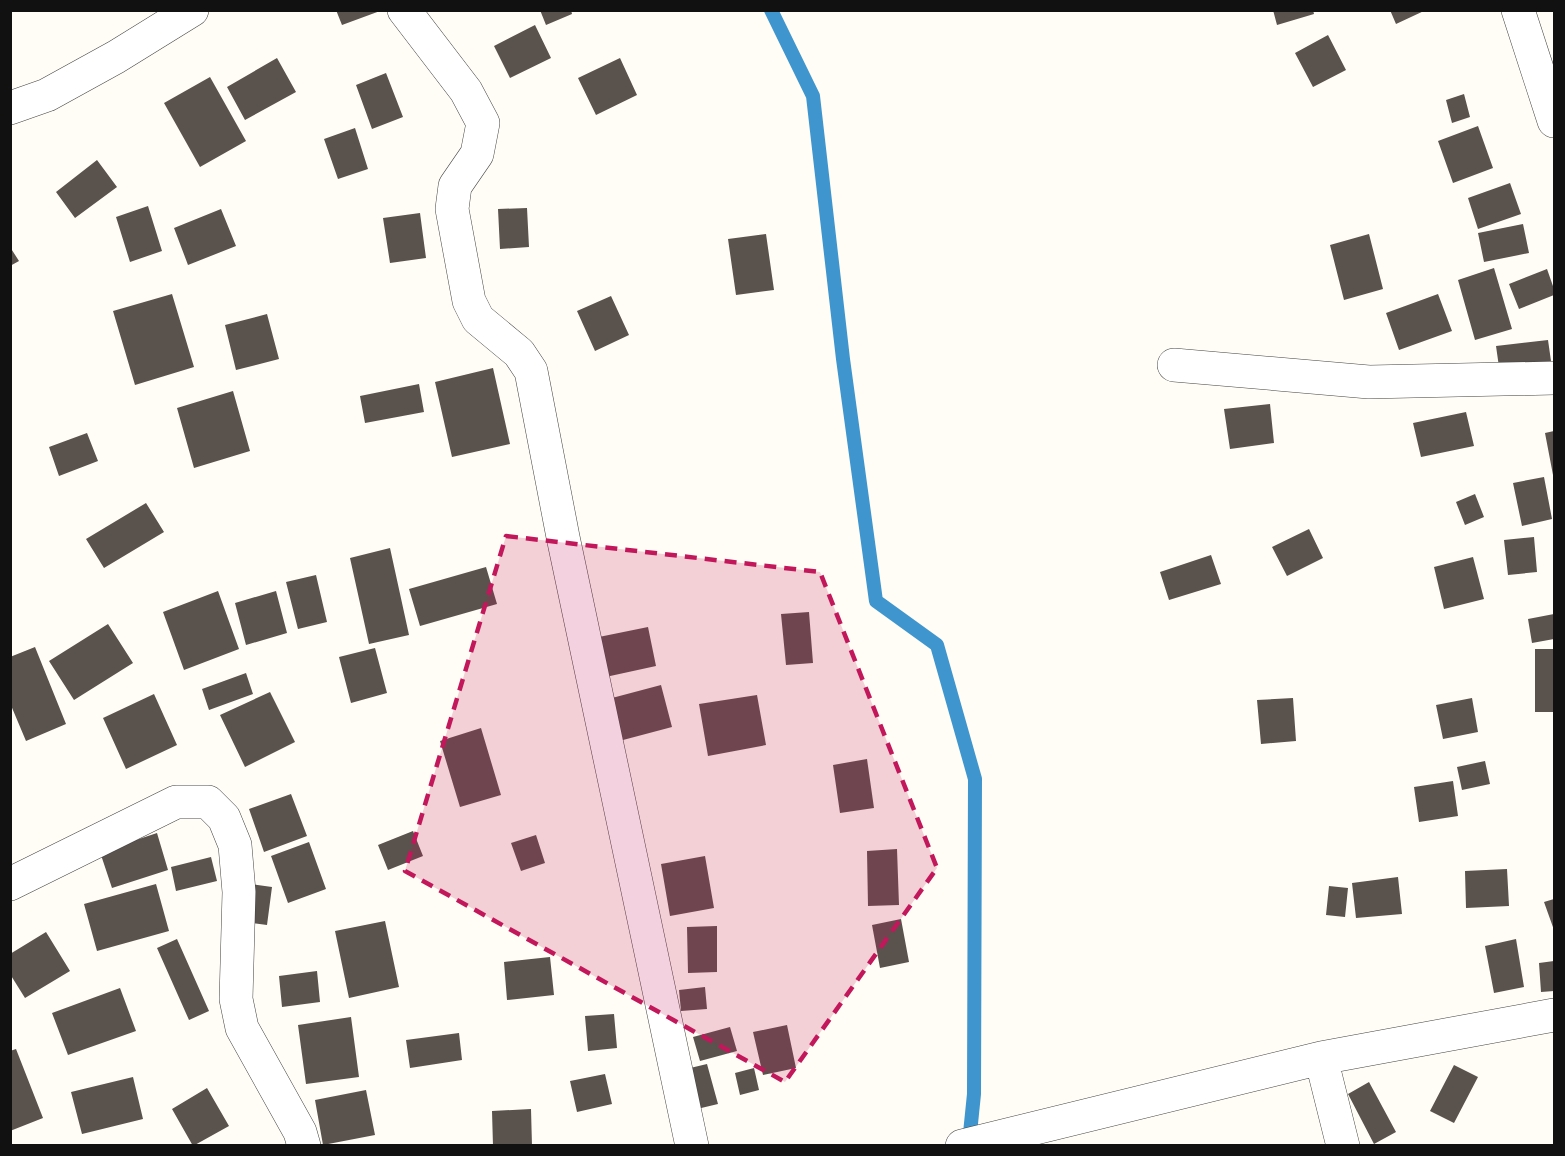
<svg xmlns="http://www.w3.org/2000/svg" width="1565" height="1156" font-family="'IBM Plex Serif',serif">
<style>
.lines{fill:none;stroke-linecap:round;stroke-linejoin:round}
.stream{stroke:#3f96cf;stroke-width:14}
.building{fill:#5a524d}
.minor-casing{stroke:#444;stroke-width:34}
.minor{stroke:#fff;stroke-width:33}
.marked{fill:#c2185b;fill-opacity:0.2;stroke:#c2185b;stroke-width:4.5;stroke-dasharray:12 8;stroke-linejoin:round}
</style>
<rect width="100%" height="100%" fill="#fffdf5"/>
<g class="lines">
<!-- stream -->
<path class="stream" d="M771,10l42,86 30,263 33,242 61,44 38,134 -1,315 -5,49"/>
</g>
<!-- building -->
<path class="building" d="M336,10h44v1l-38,14z
M540,10h31l1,4 -26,11z
M1273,10h40l1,4 -37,11z
M1390,10h36l-30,14z
M535,25l16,33 -41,20 -16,-32z
M1328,35l18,35 -33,17 -18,-34z
M277,58l19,34 -51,28 -18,-33z
M620,58l17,37 -41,20 -18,-37z
M386,73l17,44 -31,12 -16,-44z
M210,77l36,64 -46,26 -36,-64z
M1464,94l6,23 -18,6 -6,-23z
M1478,126l15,42 -40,15 -15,-42z
M355,128l13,41 -30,10 -14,-40z
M97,160l20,27 -42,31 -19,-26z
M1510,183l11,31 -43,15 -10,-31z
M148,206l14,45 -32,11 -14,-45z
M527,208l2,39 -29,2 -2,-40z
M221,209l15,37 -48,19 -14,-37z
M420,213l6,45 -36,5 -7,-45z
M1523,224l6,29 -45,9 -6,-29z
M766,234l8,56 -38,5 -8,-56z
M1369,234l14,55 -39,11 -14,-55z
M10,247l9,14 -9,5z
M1494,268l18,61 -37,11 -17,-60z
M1547,269l7,20v6l-35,14 -10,-25z
M172,294l22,73 -59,18 -22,-74z
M1438,294l14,37 -53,19 -13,-37z
M611,296l18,39 -34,16 -18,-40z
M267,314l12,45 -43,11 -11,-45z
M1548,340l4,28 -52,6 -4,-28z
M493,368l17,76 -58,13 -17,-75z
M419,384l5,28 -59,11 -5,-27z
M233,391l17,60 -56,17 -17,-60z
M1270,404l4,39 -44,6 -6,-40z
M1466,412l8,34 -53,11 -8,-34z
M1554,431v44h-1l-8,-42z
M87,433l11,28 -39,15 -10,-29z
M1544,477l8,42 -30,7 -9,-43z
M1475,494l9,23 -19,8 -9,-23z
M146,503l18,29 -60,36 -18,-29z
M1309,529l14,29 -36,18 -15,-29z
M1534,537l3,35 -29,3 -4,-35z
M390,548l19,87 -40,9 -19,-86z
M1211,555l10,29 -52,16 -9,-28z
M1473,557l11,42 -40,10 -10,-42z
M486,567l11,37 -77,22 -11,-37z
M316,575l11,47 -29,7 -12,-47z
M218,591l21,58 -55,21 -21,-58z
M276,591l11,42 -41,12 -11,-42z
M809,612l4,51 -27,2 -5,-51z
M1554,614v25l-22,4 -4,-24z
M108,624l25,39 -59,37 -25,-39z
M648,627l8,39 -55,12 -7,-40z
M35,647l31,77 -40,17 -16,-38v-46z
M375,648l12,45 -36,10 -12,-46z
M1535,649h19v63h-19z
M246,673l7,21 -44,16 -7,-21z
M661,685l11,42 -49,13 -11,-42z
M270,692l25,50 -50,25 -25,-52z
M154,694l23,51 -51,24 -23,-51z
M757,695l9,50 -58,11 -9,-52z
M1293,698l3,43 -35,3 -4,-44z
M1472,698l6,34 -35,7 -7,-34z
M481,728l20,67 -41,12 -20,-66z
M867,759l7,49 -34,5 -7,-48z
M1485,761l5,23 -28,6 -5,-23z
M1453,781l5,35 -39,6 -5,-35z
M291,794l16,42 -43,16 -15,-43z
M413,831l10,25 -35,14 -10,-25z
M157,833l11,37 -56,18 -12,-36z
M536,835l9,28 -24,8 -10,-28z
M309,842l17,47 -38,14 -17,-47z
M897,849l2,56 -31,1 -1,-55z
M705,856l9,52 -44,8 -9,-52z
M211,857l6,24 -41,10 -5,-24z
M1507,869l2,37 -43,2 -1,-37z
M1398,877l4,37 -46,4 -4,-35z
M156,884l13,47 -72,20 -13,-47z
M250,884l22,3 -5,38 -23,-3z
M1329,886l19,2 -3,29 -19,-2z
M1554,899v31l-10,-28z
M901,919l8,43 -29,6 -8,-43z
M385,921l14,66 -50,11 -14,-67z
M717,926v46l-29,1 -1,-46z
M46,932l24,39 -45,27 -15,-24v-20z
M177,939l32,72 -20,9 -32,-72z
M1516,939l8,48 -30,6 -9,-47z
M550,957l4,38 -47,5 -3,-38z
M1554,961v30l-13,1 -2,-29z
M317,971l3,31 -38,5 -3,-31z
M705,987l2,22 -26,2 -2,-21z
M120,988l16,43 -68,24 -16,-42z
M614,1014l3,34 -29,3 -3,-35z
M351,1017l8,60 -53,7 -8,-59z
M787,1025l9,43 -33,7 -10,-43z
M730,1027l7,24 -37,10 -7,-24z
M459,1033l3,27 -52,8 -4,-28z
M16,1049l27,69 -33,13v-80z
M707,1064l11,40 -21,5 -11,-40z
M1454,1065l24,12 -24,46 -24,-12z
M754,1068l5,22 -19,5 -5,-22z
M605,1074l7,30 -35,8 -7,-31z
M133,1077l10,42 -61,15 -11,-42z
M1369,1082l27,50 -22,12 -26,-50z
M207,1088l22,38 -36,20 -21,-37z
M366,1090l9,45 -52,10 -8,-45z
M531,1109l1,37h-39l-1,-35z"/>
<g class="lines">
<defs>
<path id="minor" d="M404,10l62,81 17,32 -6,31 -22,32 -3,23 17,92 9,18 41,34 12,18 32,166 129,609
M1518,10l36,111
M10,108l37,-13 69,-38 76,-47
M1174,365l195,17 185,-4
M10,884l166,-82h32l16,16 11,27 4,47 -3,107 6,29 58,104 4,14
M1321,1058l22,88
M962,1146l359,-88 233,-43"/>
</defs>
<!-- minor casing -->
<use href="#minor" class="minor-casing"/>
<!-- minor -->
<use href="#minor" class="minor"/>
</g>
<!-- marked area -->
<path class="marked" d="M506,536l314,36 117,296 -152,214 -380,-211z"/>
<!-- border -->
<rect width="1565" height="1156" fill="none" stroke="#111111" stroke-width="24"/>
</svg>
